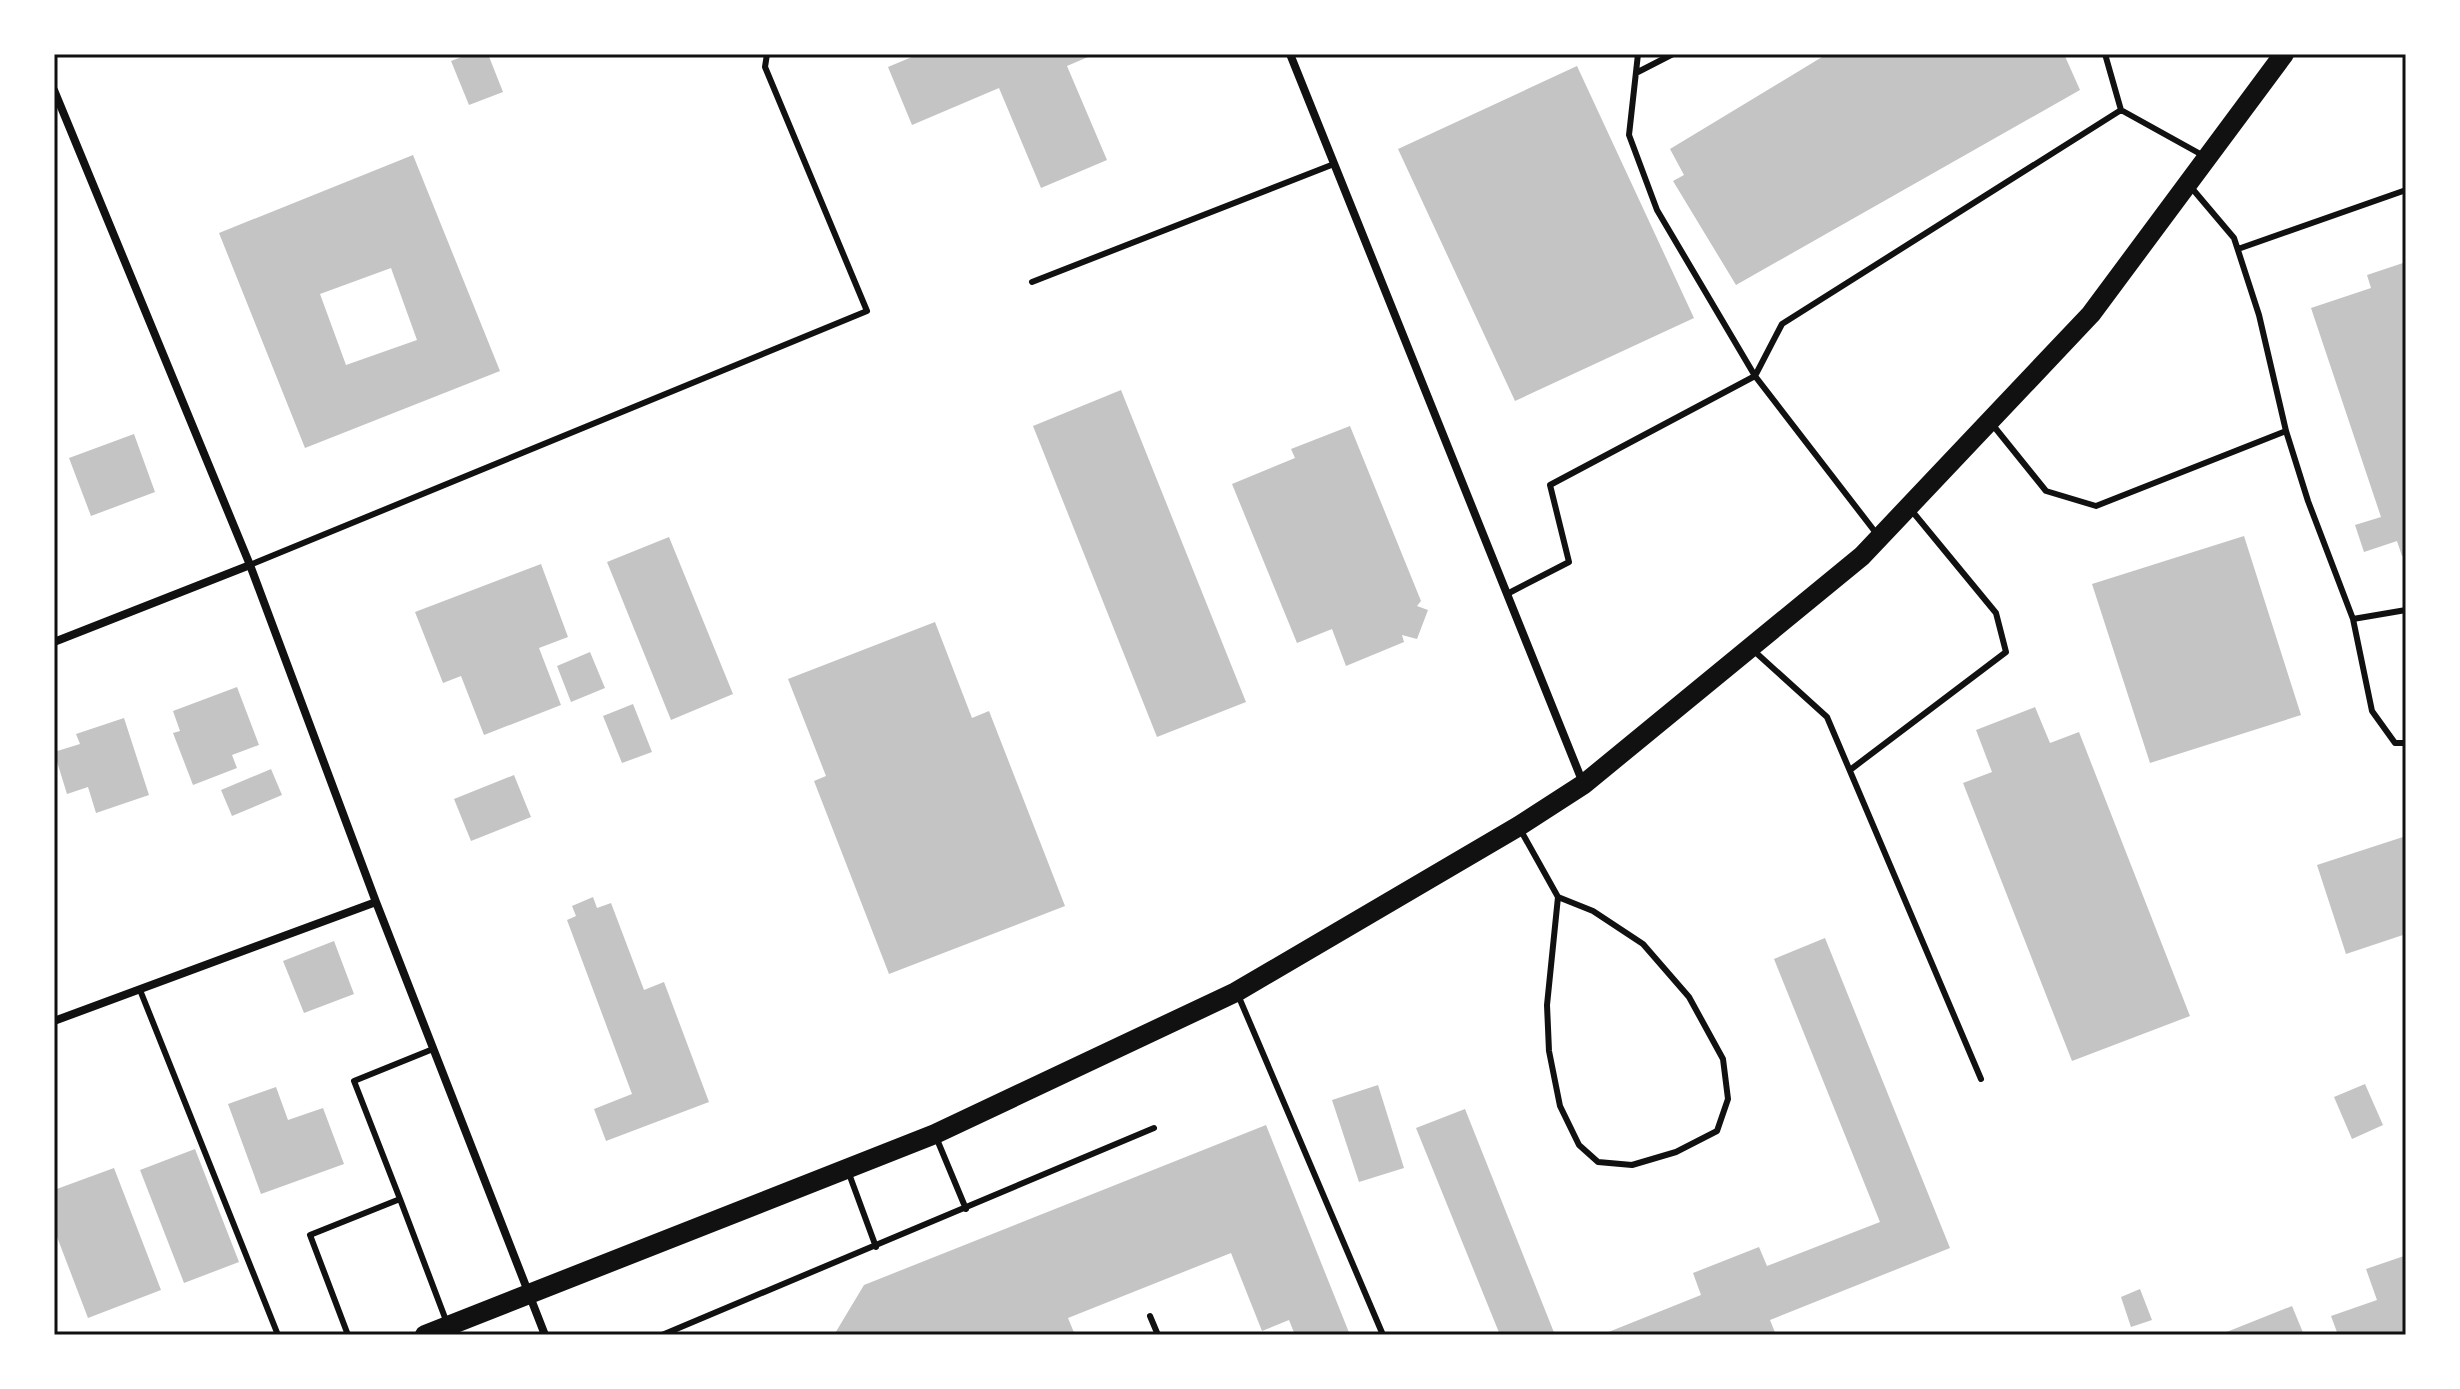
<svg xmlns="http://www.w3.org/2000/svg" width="2460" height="1389" font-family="Figtree,sans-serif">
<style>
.building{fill:#c4c4c4;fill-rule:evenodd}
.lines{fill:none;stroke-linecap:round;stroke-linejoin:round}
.service{stroke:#111;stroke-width:6}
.minor{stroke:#111;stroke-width:8}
.primary{stroke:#111;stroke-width:20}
.neatline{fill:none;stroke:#111;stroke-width:3}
</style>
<rect width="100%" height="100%" fill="#fff"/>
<!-- building -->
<path class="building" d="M469,54h19l15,38 -34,13 -18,-44z
M919,54h176l-28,12 40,94 -66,28 -42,-100 -87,37 -24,-58z
M1827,54h237l16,36 -344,195 -63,-104 11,-6 -14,-26z
M1577,66l117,252 -179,83 -117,-252z
M413,155l87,216 -195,77 -86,-215zM391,268l26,72 -71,25 -26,-71z
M2406,262v293l-4,1 -5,-15 -33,11 -9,-27 26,-8 -70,-209 60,-20 -4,-13z
M1121,390l125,312 -89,35 -124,-311z
M1350,426l71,175 -4,5 11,4 -11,29 -15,-4 2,7 -58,24 -14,-37 -35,14 -65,-159 63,-26 -4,-9z
M134,434l21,58 -64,24 -22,-58z
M2244,536l57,179 -151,48 -58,-179z
M669,537l64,157 -62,26 -64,-158z
M541,564l27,73 -29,11 22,57 -77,30 -23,-59 -18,7 -28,-71z
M935,622l37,96 17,-7 76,195 -176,68 -75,-193 12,-5 -38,-97z
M590,652l15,36 -34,14 -14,-36z
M237,687l22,58 -27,10 5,13 -44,17 -20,-52 7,-2 -7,-20z
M633,704l19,48 -30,11 -19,-47z
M2035,707l15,36 29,-11 111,284 -118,45 -109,-278 29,-11 -16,-42z
M124,718l25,77 -53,18 -8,-26 -21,7 -13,-42 26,-8 -4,-10z
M271,769l11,26 -50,21 -11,-26z
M514,775l17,42 -60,24 -17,-42z
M2406,836v98l-60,20 -29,-89z
M593,897l4,11 14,-5 33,87 20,-8 45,120 -103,39 -12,-32 38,-15 -65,-174 9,-4 -4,-10z
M1825,938l125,310 -180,72 6,15h-175l100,-40 -8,-22 66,-26 8,19 113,-44 -106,-263z
M334,941l20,53 -50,19 -21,-52z
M2365,1084l18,41 -31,14 -18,-42z
M1378,1085l26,83 -45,14 -27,-82z
M276,1087l12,33 35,-12 21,56 -83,30 -33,-90z
M1465,1109l90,226h-55l-84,-207z
M1266,1125l84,210h-55l-6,-15 -27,11 -31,-78 -163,65 7,17h-241l30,-50z
M195,1149l44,113 -55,21 -44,-113z
M114,1168l47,122 -73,28 -34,-89v-39z
M2404,1256l2,8v71h-68l-7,-19 46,-16 -11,-31z
M2140,1289l12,31 -21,7 -10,-30z
M2292,1306l12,29h-85z"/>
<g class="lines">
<!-- service -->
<path class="service" d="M1638,54l-9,81 28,75 98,166
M2105,54l16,56 83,46
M1636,73l37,-19
M2190,186l44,52 25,77 27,116
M2238,249l168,-59
M1032,282l302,-118
M1755,376l27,-52 339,-214
M1992,424l54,67 50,15 190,-75 22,70 45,118 53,-9
M250,565l617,-254 -102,-244 2,-13
M1507,594l62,-32 -19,-77 205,-109 121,157
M2353,619l19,92 23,32h11
M1753,650l74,67 154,362
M1850,770l156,-118 -10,-39 -84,-102
M1520,829l38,68 -11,108 2,46 11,55 19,39 19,17 34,3 44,-13 41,-21 11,-32 -5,-40 -34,-62 -46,-53 -50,-33 -35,-14
M140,990l138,345
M1238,995l145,340
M936,1137l30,72
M848,1171l28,76
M400,1199l-46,-118 79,-32
M1150,1316l8,19
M348,1335l-38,-100 90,-36 47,124
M662,1335l492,-207"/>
<!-- minor -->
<path class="minor" d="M1290,54l293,729
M54,90l196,475 126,337 169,433
M54,642l196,-77
M54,1021l322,-119"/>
<!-- primary -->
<path class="primary" d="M425,1335l510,-201 301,-142 283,-166 65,-42 278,-228 229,-242 193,-260"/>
</g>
<!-- border -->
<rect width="2460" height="1389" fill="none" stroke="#ffffff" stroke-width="112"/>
<rect x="56" y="56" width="2348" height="1277" class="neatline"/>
</svg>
